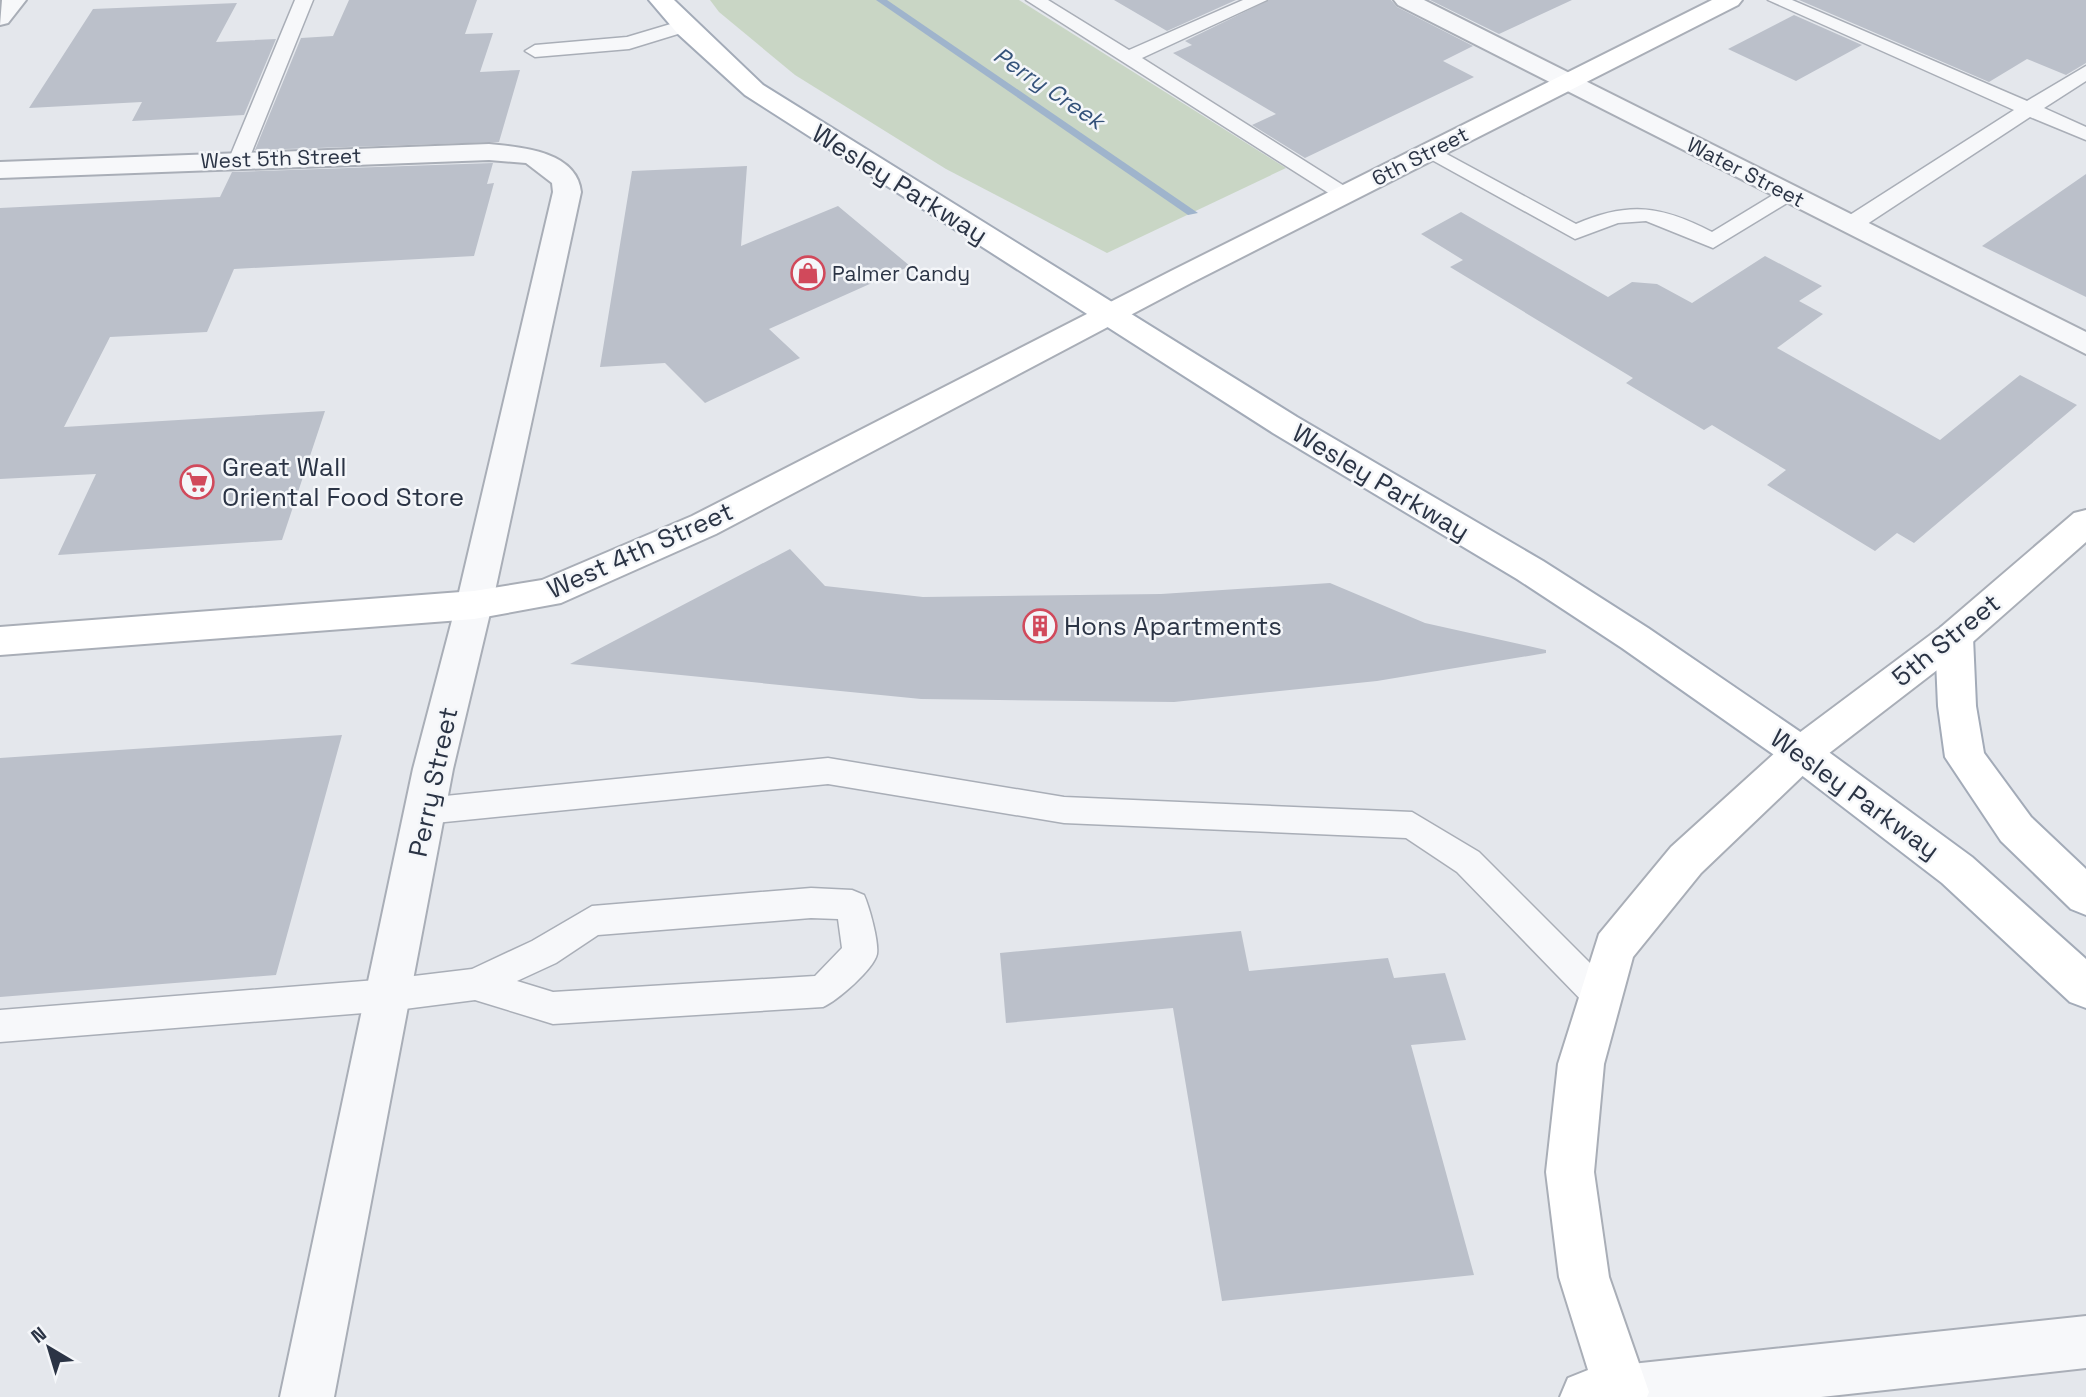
<svg xmlns="http://www.w3.org/2000/svg" width="2086" height="1397" font-family="'Space Grotesk',sans-serif">
<style>
.green{fill:#c9d6c5}
.lines{fill:none;stroke-linecap:round;stroke-linejoin:round}
.stream{fill:#9fb4cc;fill-rule:evenodd}
.building{fill:#bbc0ca}
.lane-casing{stroke:#a9aeb7;stroke-width:3}
.street-casing{stroke:#a9aeb7;stroke-width:4}
.secondary-casing{stroke:#a9aeb7;stroke-width:4}
.primary-casing{stroke:#a3abb8;stroke-width:4}
.lane{fill:#f7f8fa;fill-rule:evenodd}
.street{fill:#f7f8fa;fill-rule:evenodd}
.secondary{fill:#fff;fill-rule:evenodd}
.primary{fill:#fff;fill-rule:evenodd}
.labels{text-anchor:middle;dominant-baseline:central;stroke-width:5;stroke-linejoin:round;paint-order:stroke}
.far-street-label{font-size:21px;fill:#2b3445;stroke:#f4f6f9}
.far-poi-label{font-size:21px;fill:#2b3445;stroke:#f4f6f9;text-anchor:start}
.far-water-label{font-size:23px;font-style:italic;fill:#34527a;stroke:#f4f6f9}
.street-label{font-size:26px;fill:#2b3445;stroke:#f4f6f9}
.poi-label{font-size:26px;fill:#2b3445;stroke:#f4f6f9;text-anchor:start}
</style>
<rect width="100%" height="100%" fill="#e4e7ec"/>
<!-- green -->
<path class="green" d="M710,0h309l267,168 -179,85 -161,-84 -151,-94 -76,-63z"/>
<g class="lines">
<!-- stream -->
<path class="stream" d="M876,0h11l311,213 -10,2z"/>
</g>
<!-- building -->
<path class="building" d="M349,0h128l-12,34 28,-1 -13,39 40,-2 -21,72 -244,8 46,-112 32,-2z
M1114,0h122l-69,31z
M1269,0h122l6,7 76,39 -30,15 31,16 -169,81 -53,-33 24,-11 -103,-61 19,-8 -7,-4z
M1430,0h142l-73,34z
M1799,0h287v63l-20,12 -39,-16 -38,23z
M237,3l-21,39 60,-3 -32,76 -112,6 10,-19 -113,6 64,-99z
M1794,15l68,30 -66,36 -68,-32z
M493,163l-6,21 7,-1 -20,73 -240,13 -27,63 -97,5 -46,90 261,-16 -43,129 -224,15 38,-81 -96,5v-271l220,-11 12,-25z
M747,166l-6,80 97,-40 72,60 -141,63 31,29 -95,45 -40,-40 -65,4 32,-196z
M2086,174v123l-104,-51z
M1461,212l147,85 24,-15 25,2 35,19 73,-47 57,30 -23,15 24,13 -46,34 163,92 80,-65 57,30 -163,138 -17,-10 -22,18 -108,-66 19,-15 -74,-45 -8,5 -78,-47 7,-5 -183,-111 13,-7 -42,-26z
M790,549l35,37 98,11 238,-3 169,-11 95,40 121,27v3l-169,28 -203,21 -253,-3 -351,-35z
M342,735l-66,240 -276,22v-239z
M1241,931l8,40 139,-13 6,20 51,-5 21,67 -55,5 63,230 -252,26 -49,-293 -167,15 -6,-70z"/>
<g class="lines">
<defs>
<path id="lane" d="M295,0h18l-64,159 -10,6 -7,-2 -3,-4z
M1026,0h22l81,50 114,-50h24l-125,58 215,136 -3,5h-16z
M1768,0h24l235,101 59,-35v15l-42,27 42,19v13l-56,-23 -172,113h-16l-3,-5 3,-5 172,-110z
M684,20l9,6 -2,4 -62,19 -94,8 -10,-6 10,-6 92,-8z
M1430,145l146,79c53,-23 86,-18 136,8l71,-43 8,-1 11,6 -89,54 -67,-27 -28,2 -43,16 -152,-84 -3,-4 3,-4z
M828,758l236,39 348,15 67,40 133,133 5,11 -5,11 -12,5 -12,-5 -131,-135 -51,-34 -342,-15 -236,-39 -403,40 -11,-4 -5,-9 5,-9 11,-4z
M811,888l41,2 12,5c5,11 15,46 13,59 -3,15 -40,47 -54,53l-270,17 -78,-24 -86,11 -389,31v-32l389,-31 83,-10 60,-28 60,-35zM811,918l27,1 4,29 -27,28 -262,16 -36,-11 39,-18 42,-28z"/>
<path id="street" d="M2,0h24l-18,23 -8,2z
M1394,0h30l662,332v22l-688,-349z
M489,144c32,3 88,7 92,48l-89,413 -39,164 -119,628h-54l133,-628 43,-164 97,-413 -1,-9 -26,-20 -37,-3 -489,18v-16z
M2086,1316v52l-265,29h-225l7,-24 19,-8z"/>
<path id="secondary" d="M1712,0h30l-4,5 -547,278 -475,251 -155,69 -87,16 -474,36v-28l474,-36 68,-11 150,-64 479,-245z
M2086,510v32l-119,105 -152,117 -114,109 -68,84 -29,107 -10,108 15,105 40,115 -2,5h-87l8,-19 20,-8 -29,-93 -13,-105 12,-108 41,-130 72,-87 116,-105 154,-115 133,-114z"/>
<path id="primary" d="M649,0h25l89,85 534,332 246,144 105,67 167,114 157,115 114,102v49l-16,-6 -128,-119 -155,-119 -165,-116 -105,-69 -244,-146 -528,-338 -67,-61z
M1954,623l13,4 6,10 3,69 8,47 47,64 55,52v46l-15,-6 -70,-68 -56,-84 -7,-51 -3,-69 6,-10z"/>
</defs>
<!-- lane casing -->
<use href="#lane" class="lane-casing"/>
<!-- street casing -->
<use href="#street" class="street-casing"/>
<!-- secondary casing -->
<use href="#secondary" class="secondary-casing"/>
<!-- primary casing -->
<use href="#primary" class="primary-casing"/>
<!-- lane -->
<use href="#lane" class="lane"/>
<!-- street -->
<use href="#street" class="street"/>
<!-- secondary -->
<use href="#secondary" class="secondary"/>
<!-- primary -->
<use href="#primary" class="primary"/>
</g>
<!-- icons -->
<defs>
<symbol id="shop-ring" viewBox="-11 -11 22 22"><circle r="9.5" fill="#f4f6f9" stroke="#d1495b" stroke-width="1.5"/><path d="M-5-2.5h2.3a2.7 3.5 0 0 1 5.4 0H5L5.5 6h-11ZM-1.5-2.5h3a1.5 2.3 0 0 0-3 0Z" fill="#d1495b"/></symbol>
<symbol id="supermarket-ring" viewBox="-11 -11 22 22"><circle r="9.5" fill="#f4f6f9" stroke="#d1495b" stroke-width="1.5"/><path d="M-6-5.5h2.5l.6 2H6L4.5 2H-2.5L-4.4-4H-6ZM-1.5 3.2a1.3 1.3 0 1 0 .1 0ZM3 3.2a1.3 1.3 0 1 0 .1 0Z" fill="#d1495b"/></symbol>
<symbol id="building-ring" viewBox="-11 -11 22 22"><circle r="9.5" fill="#f4f6f9" stroke="#d1495b" stroke-width="1.5"/><path d="M-4-6H4V6H1V3H-1V6H-4ZM-2.5-4.3h1.7v1.8h-1.7ZM.8-4.3h1.7v1.8H.8ZM-2.5-1h1.7V.8h-1.7ZM.8-1h1.7V.8H.8Z" fill="#d1495b"/></symbol>
</defs>
<g fill-rule="evenodd">
<use href="#shop-ring" x="789" y="254" width="38" height="38"/>
<use href="#supermarket-ring" x="178" y="463" width="38" height="38"/>
<use href="#building-ring" x="1021" y="607" width="38" height="38"/>
</g>
<g class="labels">
<!-- far-street labels -->
<g class="far-street-label">
<text transform="translate(1420 156) rotate(-27)">6th Street</text>
<text transform="translate(281 158) rotate(-2)">West 5th Street</text>
<text transform="translate(1746 172) rotate(27)">Water Street</text>
</g>
<!-- far-poi labels -->
<g class="far-poi-label">
<text x="832" y="273">Palmer Candy</text>
</g>
<!-- far-water labels -->
<g class="far-water-label">
<text transform="translate(1049 88) rotate(34)">Perry Creek</text>
</g>
<!-- street labels -->
<g class="street-label">
<text transform="translate(900 184) rotate(32)">Wesley Parkway</text>
<text transform="translate(1381 482) rotate(31)">Wesley Parkway</text>
<text transform="translate(640 550) rotate(-24)">West 4th Street</text>
<text transform="translate(1946 640) rotate(-39)">5th Street</text>
<text transform="translate(433 782) rotate(-78)">Perry Street</text>
<text transform="translate(1855 794) rotate(36)">Wesley Parkway</text>
</g>
<!-- poi labels -->
<g class="poi-label">
<text x="222" y="467">Great Wall<tspan x="222" dy="30">Oriental Food Store</tspan></text>
<text x="1064" y="626">Hons Apartments</text>
</g>
</g>
<!-- north arrow -->
<g transform="translate(49 1348) rotate(322)" stroke="#f4f6f9" stroke-width="5" paint-order="stroke">
<path d="M0-5L12 26L0 18L-12 26Z" fill="#2b3445"/>
<text y="-10" font-size="19" font-weight="bold" text-anchor="middle" fill="#2b3445">N</text>
</g>
</svg>
